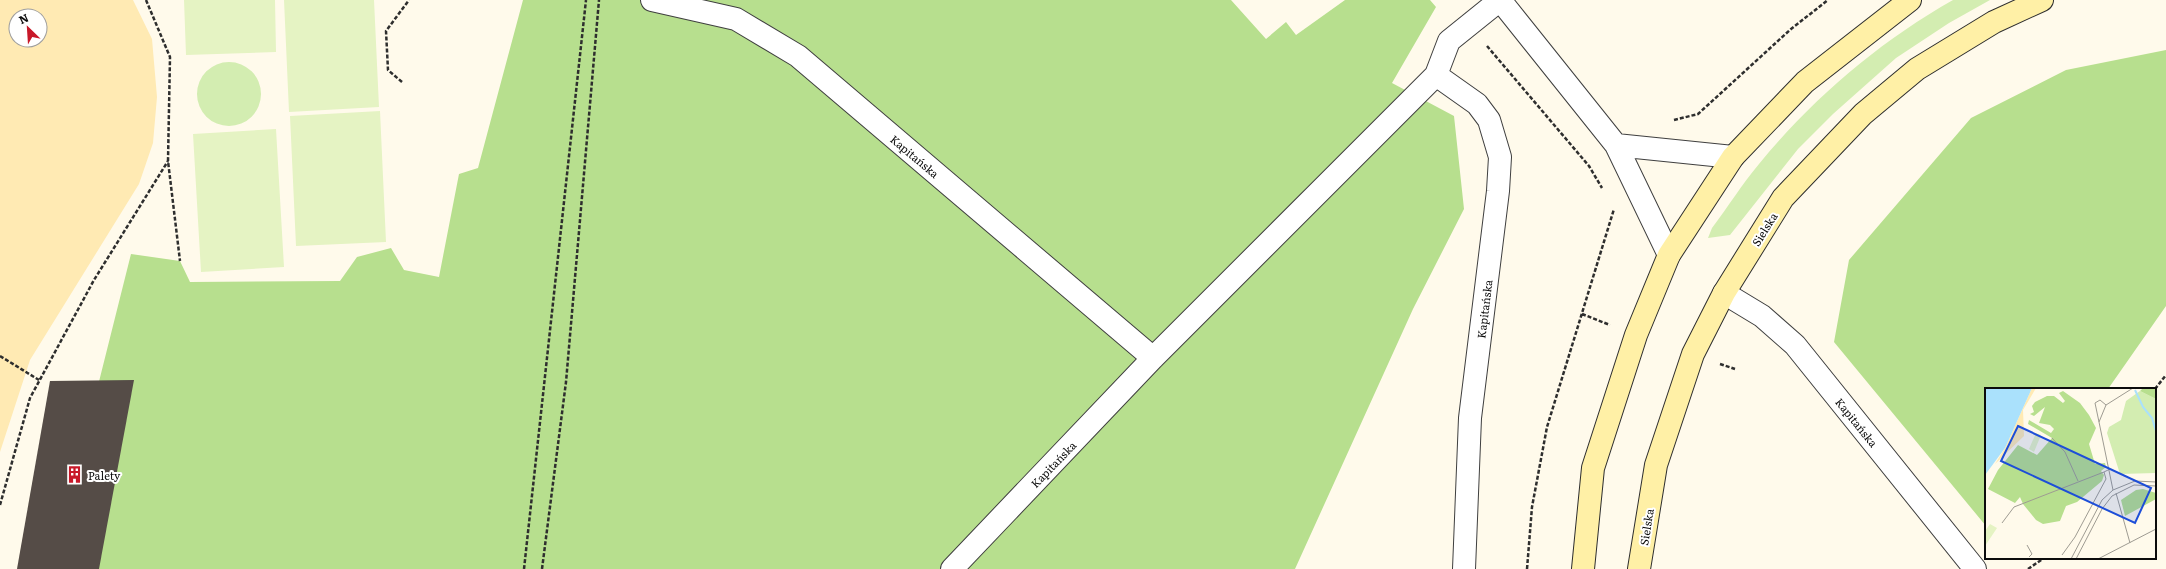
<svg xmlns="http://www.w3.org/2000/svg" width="2166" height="569" font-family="Literata,serif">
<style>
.green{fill:#d3edb1}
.forest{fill:#b7df8e}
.sand{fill:#ffeab3;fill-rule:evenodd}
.pitch{fill:#e5f3c3}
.building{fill:#554c47}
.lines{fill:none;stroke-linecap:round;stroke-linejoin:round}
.street-casing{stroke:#3f3f3f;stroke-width:24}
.secondary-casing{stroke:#2e2e2e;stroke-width:24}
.path{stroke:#2e2e2e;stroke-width:2.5;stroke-dasharray:4 2;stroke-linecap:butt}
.street{stroke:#fff;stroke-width:22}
.secondary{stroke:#fff0a6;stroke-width:22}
.labels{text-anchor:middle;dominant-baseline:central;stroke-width:4;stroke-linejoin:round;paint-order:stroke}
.street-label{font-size:11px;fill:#0c0c0c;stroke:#fff}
.poi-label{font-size:11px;fill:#0c0c0c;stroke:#fff;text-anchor:start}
.inset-river{fill:none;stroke:#aae1fc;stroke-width:2}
.inset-road{fill:none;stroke:#9e9b92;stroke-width:1}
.view{fill:#1d4ed8;fill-opacity:0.15;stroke:#1d4ed8;stroke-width:2}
.inset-edge{fill:none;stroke:#0c0c0c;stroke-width:2}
</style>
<rect width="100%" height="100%" fill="#fffaeb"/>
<!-- green -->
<path class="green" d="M1953,0h37l-41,23 -53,35 -63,56 -35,35 -68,86 -22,3 4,-10c16,-21 30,-44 47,-64 54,-66 120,-122 194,-164z
M197 94a32 32 0 1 1 64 0a32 32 0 1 1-64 0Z"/>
<!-- forest -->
<path class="forest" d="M523,0h708l35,39 20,-17 10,13 49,-35h85l6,7 -44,76 62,33 10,93 -51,100 -118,260h-1243l79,-315 49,7 10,21 150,-1 17,-24 34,-9 13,22 35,7 20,-103 19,-6z
M2166,50v256l-58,83h-122v137l-152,-184 15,-82 122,-142 95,-48z"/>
<!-- sand -->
<path class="sand" d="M0,0h133l19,39 5,58 -4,46 -14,41 -109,176 -30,92zM16,16h24v24h-24z"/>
<!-- pitch -->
<path class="pitch" d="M184,0h91l1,52 -90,3z
M284,0h90l5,107 -90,5z
M380,111l6,131 -90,4 -6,-130z
M276,129l8,138 -83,5 -8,-138z"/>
<!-- building -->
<path class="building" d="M134,380l-35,189h-82l33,-188z"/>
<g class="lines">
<defs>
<path id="street" d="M652,0l84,19 62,37 355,302
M1500,0l116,145 53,110
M1616,145l117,12
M1724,293l38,23 33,29 180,224
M952,569l201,-211 283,-283
M1464,569l6,-151 28,-227 2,-34 -11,-37 -12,-16 -41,-29 13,-34 51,-41"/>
<path id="secondary" d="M1583,569l10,-101 43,-133 33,-80 64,-98 72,-75 105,-82
M1639,569l17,-104 37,-111 31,-61 59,-95 80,-84 54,-45 77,-47 48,-22"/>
</defs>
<!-- street casing -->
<use href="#street" class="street-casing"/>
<!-- secondary casing -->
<use href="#secondary" class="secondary-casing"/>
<!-- path -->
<path class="path" d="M146,0l24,57 -2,104 12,100
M1487,46l102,120 13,22
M402,82l-14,-12 -2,-39 23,-31
M1674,120l24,-6 93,-85 37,-29
M1582,314l28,11
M0,356l39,24
M1720,364l15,5
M2155,389l11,-14
M0,505l30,-107 64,-118 74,-119
M524,569l62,-569
M542,569l24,-187 33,-382
M1527,569l5,-62 15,-80 67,-218
M2028,569l16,-11"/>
<!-- street -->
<use href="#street" class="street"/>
<!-- secondary -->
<use href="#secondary" class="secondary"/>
</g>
<!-- icons -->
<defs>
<symbol id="building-bare" viewBox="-9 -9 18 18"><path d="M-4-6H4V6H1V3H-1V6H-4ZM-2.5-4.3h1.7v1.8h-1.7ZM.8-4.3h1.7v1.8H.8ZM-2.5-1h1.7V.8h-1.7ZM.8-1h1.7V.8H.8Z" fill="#c81829" stroke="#fff" stroke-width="2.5" paint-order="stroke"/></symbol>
</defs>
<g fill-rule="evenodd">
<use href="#building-bare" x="62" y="462" width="25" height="25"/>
</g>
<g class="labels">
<!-- street labels -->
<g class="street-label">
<text transform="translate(915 156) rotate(40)">Kapitańska</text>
<text transform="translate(1764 229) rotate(-58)">Sielska</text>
<text transform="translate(1484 309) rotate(-83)">Kapitańska</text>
<text transform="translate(1857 422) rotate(51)">Kapitańska</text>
<text transform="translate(1053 464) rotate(-46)">Kapitańska</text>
<text transform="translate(1646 527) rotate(-81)">Sielska</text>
</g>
<!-- poi labels -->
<g class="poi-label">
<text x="88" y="475">Palety</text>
</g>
</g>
<!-- overview -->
<g transform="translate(1985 388)">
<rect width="171" height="171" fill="#fffaeb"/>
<path d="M155,3l16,8v74l-36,1 -13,-41 2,-6 12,-7 5,-19z" fill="#d3edb1"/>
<path d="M158,0h13v11l-16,-8zM78,3l17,12 9,12 7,13 -7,16 6,20 10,-1 1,4 -5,4 3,4 -2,6 -25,21 -11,4 -6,15 -17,3 -7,-4 -13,-16 -3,-7 -5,6 -27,-14 10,-19 20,-25 19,10 15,-17 -24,-14 1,-4 22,13 3,-4 -4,-4 -11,-2 6,-16 -11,9 -4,-2 4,-2 -2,-6 3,-4 12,-6h7l9,7 2,-2 -6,-8zM158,101l13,4v6l-31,17 -4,-16 15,-10z" fill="#b7df8e"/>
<path d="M47,0h4l-13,22 1,26 -29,28 10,-16z" fill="#ffeab3"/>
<path d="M51,45l5,2 -7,17 -5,-3zM5,136l7,4 -12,18v-15z" fill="#e5f3c3"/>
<path d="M0,0h47l-27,60 -20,27z" fill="#aae1fc"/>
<path class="inset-river" d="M150,2l8,17 9,11 4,13"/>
<path class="inset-road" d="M114,34l-4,-19 5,-3 6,5M67,50l13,14 13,29M128,102l-14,-68 7,-17 27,-17M131,105l14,50M17,135l12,-16 90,-35M42,157l5,9 -3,3M77,167l13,-18 31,-58 -2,-7 6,-3M86,171l31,-59 11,-10 22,-9 21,1M91,171l26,-50 10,-13 22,-11 22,1M113,171l58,-30"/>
<path class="view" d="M33,38l133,62 -16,35 -134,-62z"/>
<rect width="171" height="171" class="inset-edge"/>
</g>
<!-- north arrow -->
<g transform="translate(28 28) rotate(335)"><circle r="19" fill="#ffffff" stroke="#9e9e9e"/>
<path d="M0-3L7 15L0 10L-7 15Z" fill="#c81829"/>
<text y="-6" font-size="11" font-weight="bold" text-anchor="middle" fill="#0c0c0c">N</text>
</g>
</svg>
